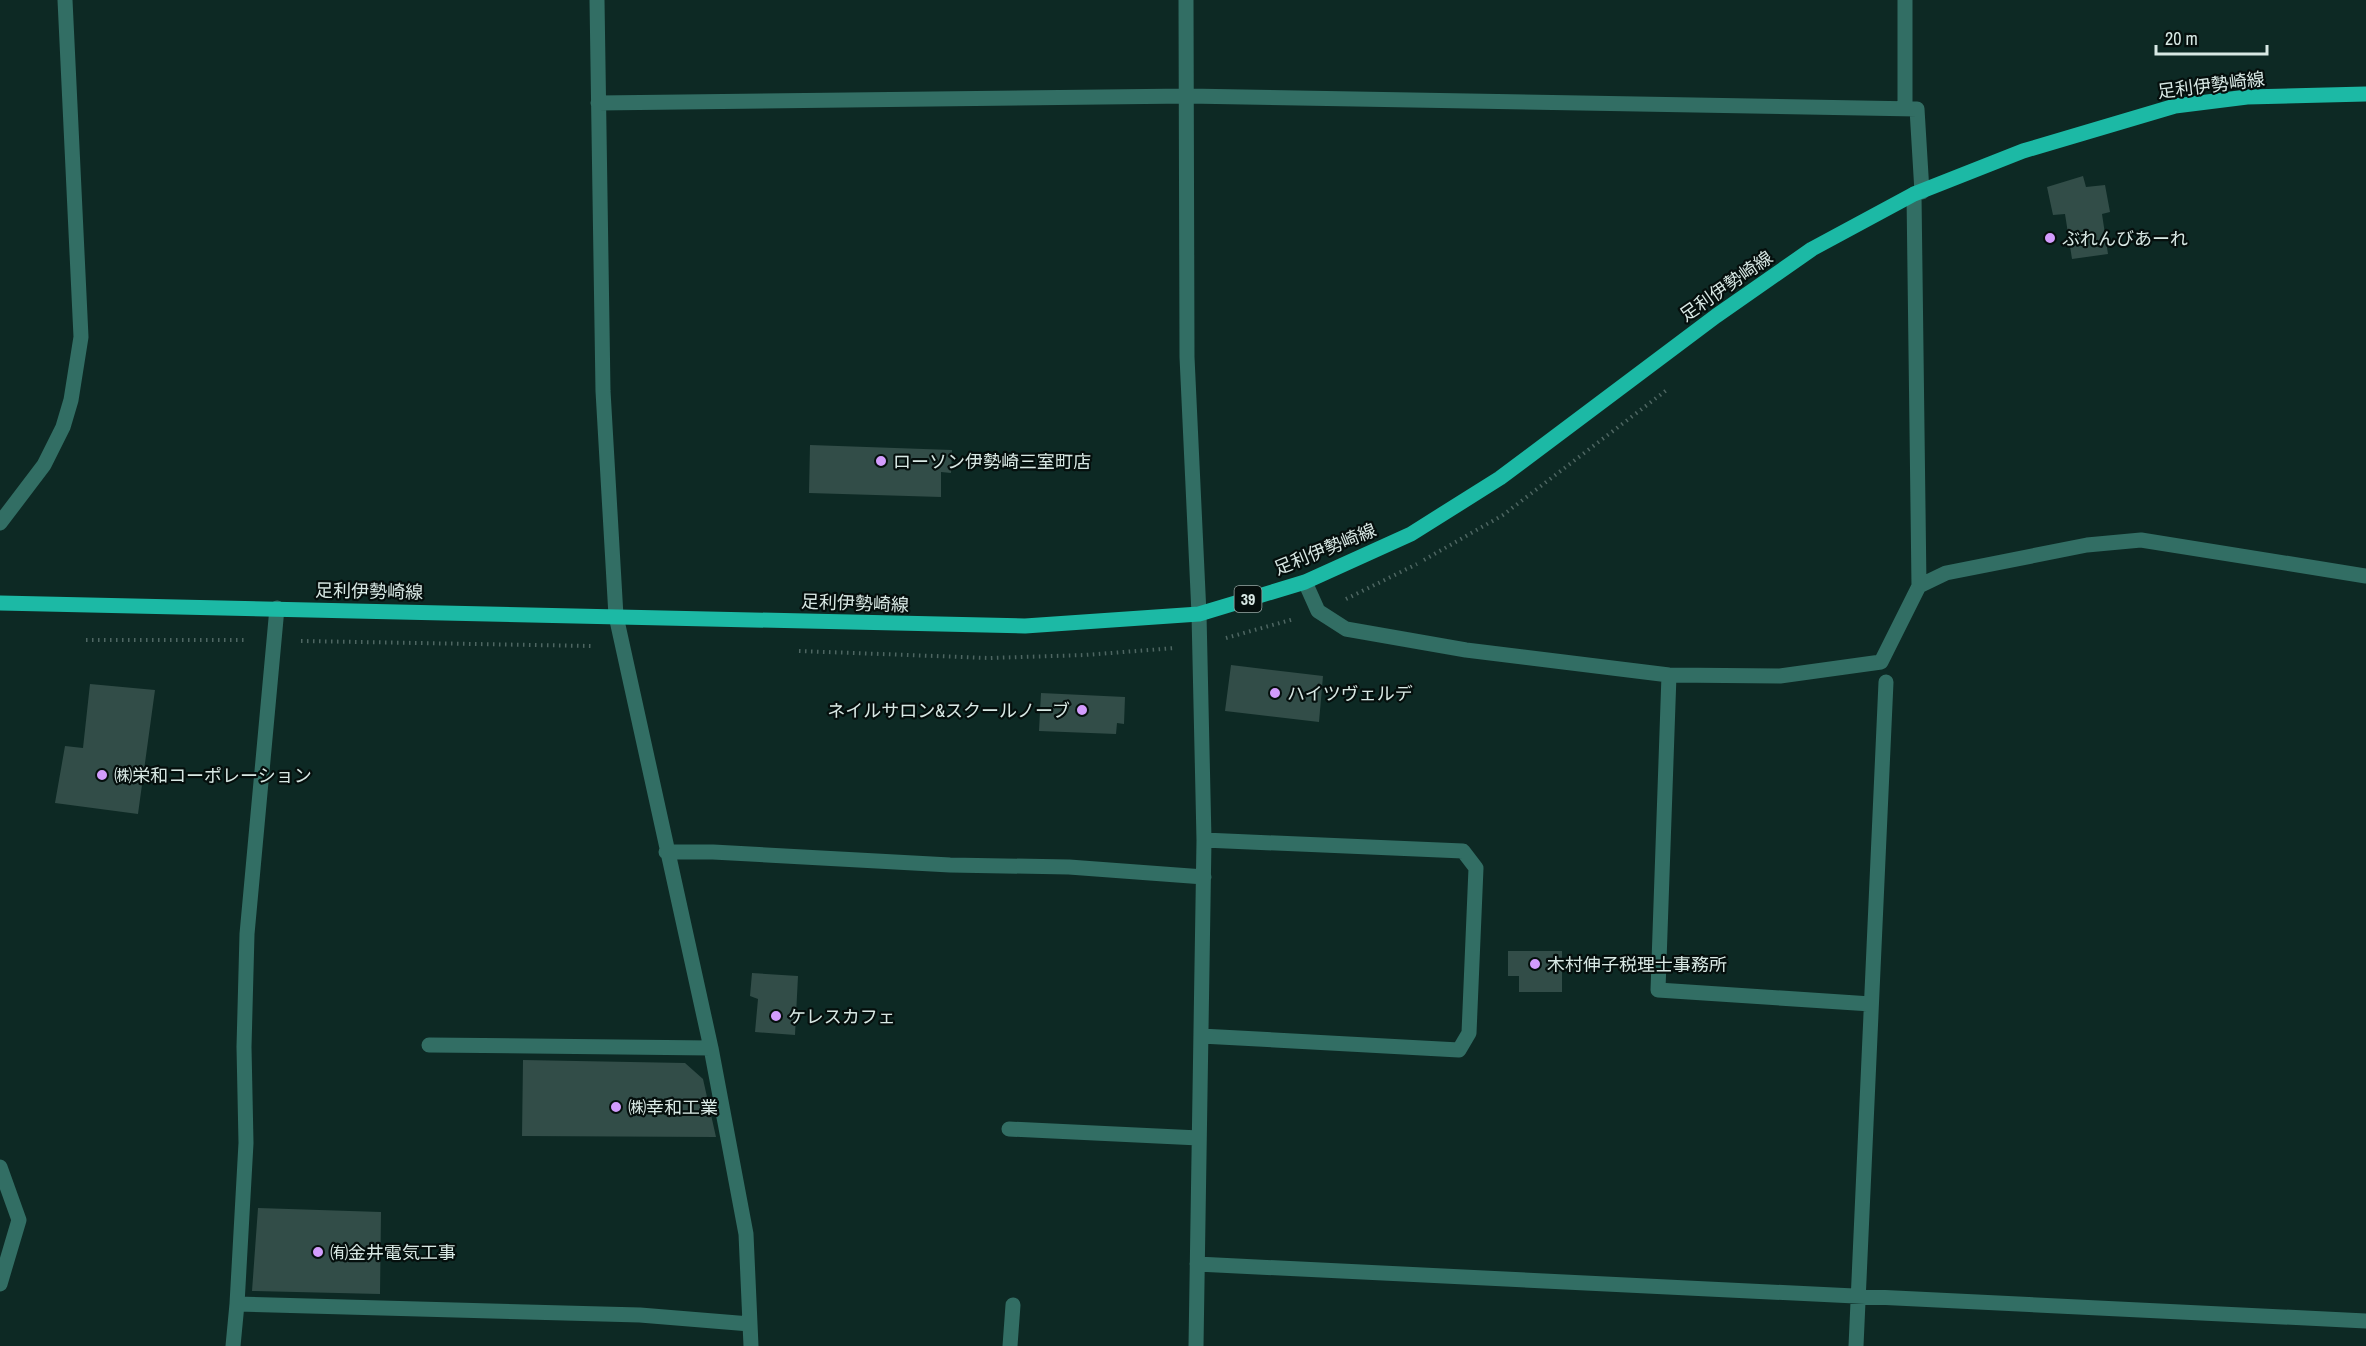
<svg xmlns="http://www.w3.org/2000/svg" width="2366" height="1346" font-family="'Archivo Narrow','Noto Sans JP',sans-serif">
<style>
.building{fill:#324d48}
.lines{fill:none;stroke-linecap:round;stroke-linejoin:round}
.path{stroke:#4e6662;stroke-width:4;stroke-dasharray:1.5 4.5;stroke-linecap:butt}
.minor{stroke:#326e64;stroke-width:15}
.major{stroke:#1cb9a5;stroke-width:15}
.poi-dot{fill:#d39cfd;stroke:#050f0d;stroke-width:2}
.labels{text-anchor:middle;dominant-baseline:central;stroke-width:4.5;stroke-linejoin:round;paint-order:stroke}
.shield{fill:#050f0d;stroke:#99a7a4;stroke-width:1.5}
.shield-label{font-size:16px;font-weight:bold;fill:#d8e8e4}
.street-label{font-size:18px;fill:#d8e8e4;stroke:#050f0d}
.poi-label{font-size:18px;fill:#d8e8e4;stroke:#050f0d;text-anchor:start}
</style>
<rect width="100%" height="100%" fill="#0d2924"/>
<!-- building -->
<path class="building" d="M2083,176l3,11 19,-2 5,27 -8,2 6,40 -36,5 -7,-45 -12,1 -6,-28z
M810,445l142,5 -1,23 -10,-1v25l-132,-4z
M1231,665l92,11 -4,46 -94,-11z
M90,684l65,6 -17,124 -83,-11 10,-57 18,2z
M1041,693l84,4 -1,27 -7,-1 -1,11 -77,-3z
M1508,951h54v41h-43v-16h-11z
M752,973l46,3 -3,59 -40,-3 3,-33 -8,-3z
M523,1060l162,3 18,16 13,58 -194,-1z
M258,1208l123,4 -1,82 -128,-3z"/>
<g class="lines">
<!-- path -->
<path class="path" d="M1424,560l79,-45 165,-126
M1346,599l71,-35
M1226,638l68,-19
M86,640h162
M301,641l290,5
M799,651l190,7 96,-3 90,-7"/>
<!-- minor -->
<path class="minor" d="M597,0l6,391 13,225 95,432 35,186 5,112
M1186,0l1,357 12,257 5,226 -8,506
M598,103l590,-7 729,13 5,83
M1905,109v-109
M0,523l44,-58 19,-38 8,-27 10,-63 -16,-337
M1305,582l13,29 28,18 120,21 203,25 111,1 101,-14 38,-76 -5,-392
M1919,586l27,-13 141,-28 54,-5 225,36
M1669,675l-11,315 213,14
M666,852h47l237,13 119,2 135,10
M1201,1036l258,14 10,-17 7,-165 -13,-17 -259,-11
M429,1045l282,3
M1009,1129l190,9
M0,1167l19,53 -19,64
M1197,1264l1169,57
M237,1304l403,11 110,9
M233,1346l4,-42 9,-161 -2,-96 3,-113 30,-326
M1010,1346l3,-41
M1856,1346l30,-664"/>
<!-- major -->
<path class="major" d="M0,603l1025,23 174,-12 106,-32 106,-48 89,-56 216,-162 96,-67 102,-55 109,-43 152,-45 72,-9 119,-3"/>
</g>
<!-- markers -->
<g class="poi-dot">
<circle cx="2050" cy="238" r="6"/>
<circle cx="881" cy="461" r="6"/>
<circle cx="1275" cy="693" r="6"/>
<circle cx="1082" cy="710" r="6"/>
<circle cx="102" cy="775" r="6"/>
<circle cx="1535" cy="964" r="6"/>
<circle cx="776" cy="1016" r="6"/>
<circle cx="616" cy="1107" r="6"/>
<circle cx="318" cy="1252" r="6"/>
</g>
<g class="labels">
<!-- shield labels -->
<rect class="shield" x="1234.5" y="586" width="27" height="26" rx="4.5"/>
<g class="shield-label">
<text x="1248" y="599">39</text>
</g>
<!-- street labels -->
<g class="street-label">
<text transform="translate(2211 85) rotate(-7)">足利伊勢崎線</text>
<text transform="translate(1726 286) rotate(-35)">足利伊勢崎線</text>
<text transform="translate(1325 549) rotate(-22)">足利伊勢崎線</text>
<text transform="translate(369 591) rotate(1)">足利伊勢崎線</text>
<text transform="translate(855 603) rotate(2)">足利伊勢崎線</text>
</g>
<!-- poi labels -->
<g class="poi-label">
<text x="2062" y="238">ぶれんびあーれ</text>
<text x="893" y="461">ローソン伊勢崎三室町店</text>
<text x="1287" y="693">ハイツヴェルデ</text>
<text x="1070" y="710" text-anchor="end">ネイルサロン&amp;スクールノーブ</text>
<text x="114" y="775">㈱栄和コーポレーション</text>
<text x="1547" y="964">木村伸子税理士事務所</text>
<text x="788" y="1016">ケレスカフェ</text>
<text x="628" y="1107">㈱幸和工業</text>
<text x="330" y="1252">㈲金井電気工事</text>
</g>
</g>
<!-- scale -->
<path d="M2156 45v9h111v-9" fill="none" stroke="#d8e8e4" stroke-width="3"/>
<text x="2165" y="45" font-size="18" fill="#d8e8e4" stroke="#050f0d" stroke-width="4.5" paint-order="stroke">20 m</text>
</svg>
